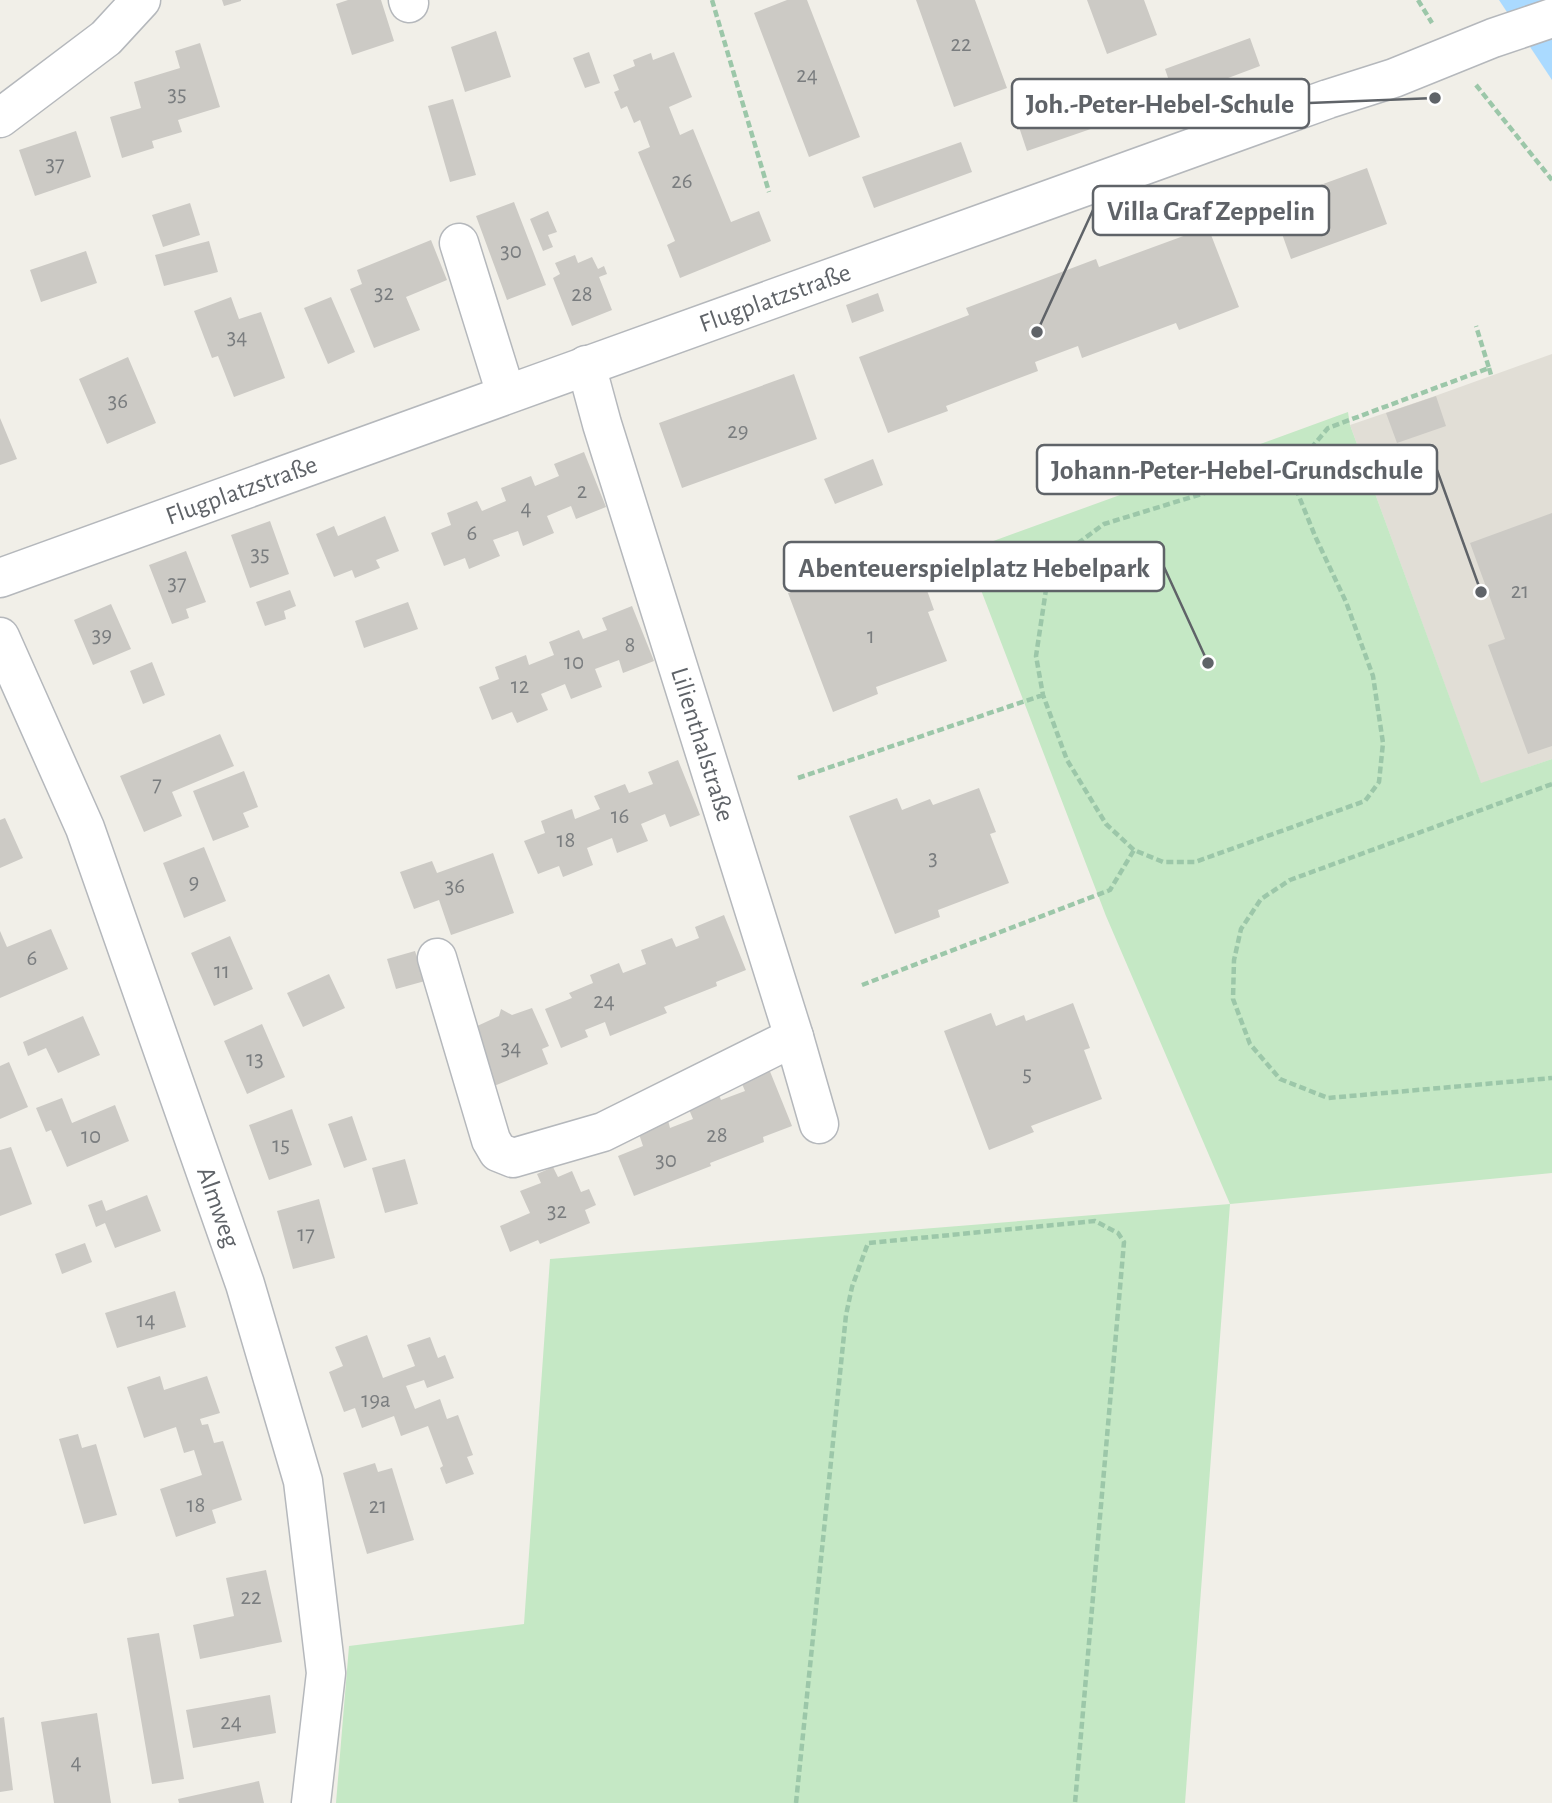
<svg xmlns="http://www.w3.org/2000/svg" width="1552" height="1803" font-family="'Alegreya Sans',sans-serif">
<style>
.education{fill:#e1ded6}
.green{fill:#c5e8c5}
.water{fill:#aadaff}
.building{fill:#cccac5}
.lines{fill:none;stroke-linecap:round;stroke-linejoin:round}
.minor-casing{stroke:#b5b8bc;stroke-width:41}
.path{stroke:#9cc7a9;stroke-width:4.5;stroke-dasharray:7 3.5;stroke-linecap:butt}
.minor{stroke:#fff;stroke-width:38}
.labels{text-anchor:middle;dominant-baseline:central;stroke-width:5;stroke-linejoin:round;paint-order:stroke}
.number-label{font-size:23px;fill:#7a7d7f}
.street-label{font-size:26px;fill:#5f6368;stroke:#fff}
.leader{fill:none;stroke:#5f6368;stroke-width:2.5}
.callout-dot{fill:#5f6368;stroke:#fff;stroke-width:2.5}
.callout{fill:#fff;stroke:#5f6368;stroke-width:2.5}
.callout-label{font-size:28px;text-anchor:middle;font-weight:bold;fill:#5f6368}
</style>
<rect width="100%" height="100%" fill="#f1efe8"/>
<!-- education -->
<path class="education" d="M1552,354v405l-71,25 -131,-359 85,-29z"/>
<!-- green -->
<path class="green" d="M1348,412l2,13 131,358 71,-24v414l-322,31 -45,599h-849l13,-157 175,-22 26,-365 680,-55 -124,-288 -140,-365z"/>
<!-- water -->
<path class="water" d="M1499,0h53v80z"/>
<!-- building -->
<path class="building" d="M222,0h19v1l-17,5z
M348,0h33l13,41 -42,14 -16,-51z
M787,0h20l53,137 -51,20 -55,-144z
M916,0h59l32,88 -53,19z
M1087,0h57l13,35 -50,19z
M496,31l15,46 -46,15 -14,-45z
M1250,38l10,28 -85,32 -10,-29z
M200,43l20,64 -42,13 4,12 -30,9 2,7 -32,10 -12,-41 31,-9 -7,-26 46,-14 -5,-17z
M589,52l11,31 -15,5 -12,-30z
M674,52l18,45 -23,10 11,28 13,-6 38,93 28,-11 12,30 -91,37 -13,-33 8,-4 -37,-89 12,-5 -10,-27 -6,3 -7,-17 -6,3 -7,-17 5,-2 -6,-15 22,-9 -2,-6 18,-7 2,7z
M1102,95l9,27 -84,29 -9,-27z
M453,99l23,76 -26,7 -22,-76z
M76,131l15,46 -56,19 -16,-46z
M961,142l11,30 -98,36 -12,-31z
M1367,168l20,56 -96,35 -20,-56z
M514,202l32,83 -39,15 -31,-84z
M190,203l10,32 -37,12 -11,-32z
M548,211l9,21 -9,3 5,12 -10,4 -13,-32z
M1208,227l31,80 -60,23 -3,-7 -94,35 -4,-12 -43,16 3,9 -92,35 2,5 -60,22 -29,-76 110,-42 -3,-7 130,-49 3,8z
M431,240l16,40 -41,17 14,33 -46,18 -24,-59 12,-5 -5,-14z
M209,241l9,31 -54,14 -9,-31z
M86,251l11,32 -56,19 -11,-32z
M575,255l3,8 14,-6 6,12 6,-3 3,8 -8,3 13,33 -40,16 -19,-48 7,-4 -5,-11z
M878,293l6,18 -32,12 -6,-18z
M231,297l8,22 22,-7 24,66 -51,19 -16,-41 -6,2 -18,-47z
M331,297l24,55 -27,12 -24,-56z
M128,357l28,66 -49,21 -28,-65z
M794,374l23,65 -135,49 -23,-65z
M1436,396l10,30 -49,17 -11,-30z
M0,418l17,41 -17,6z
M584,452l22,55 -30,12 -5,-13 -24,10 7,17 -31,13 -5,-15 -25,9 7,16 -31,13 -4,-11 -21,8 -13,-33 20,-8 -4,-12 30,-12 5,10 24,-10 -5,-13 30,-12 4,10 24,-10 -5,-12z
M873,459l10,26 -48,19 -11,-25z
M1552,513v233l-24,8 -40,-109 17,-6 -35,-96z
M385,516l14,35 -23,9 4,8 -25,10 -3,-8 -18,7 -18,-43 18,-8 4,10z
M270,521l19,53 -39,14 -19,-53z
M186,551l20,51 -20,7 3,9 -17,6 -23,-59z
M918,565l16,45 -6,2 19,49 -71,26 2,7 -45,18 -45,-119 47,-18 5,13 29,-11 2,6z
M290,590l6,16 -12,5 2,8 -21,7 -9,-24z
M408,602l10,27 -54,19 -9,-27z
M111,604l20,45 -38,16 -19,-45z
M632,606l22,55 -31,12 -4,-13 -24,9 7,18 -31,12 -6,-15 -24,10 7,16 -31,13 -5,-11 -20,8 -13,-33 20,-8 -4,-12 31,-12 3,10 25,-10 -5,-13 30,-12 4,9 24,-9 -5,-12z
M152,662l13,33 -22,9 -13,-33z
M220,734l14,32 -62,26 10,24 -38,16 -24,-56z
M678,760l22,55 -30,12 -5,-13 -24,10 7,17 -31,12 -5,-15 -25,10 6,17 -30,12 -4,-11 -21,8 -14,-33 21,-8 -4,-12 31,-12 3,10 25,-10 -6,-13 31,-12 4,9 24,-9 -5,-12z
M244,771l14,36 -15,6 6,14 -36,14 -20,-50z
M979,788l17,44 -6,2 19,49 -71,27 2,7 -45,17 -46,-118 48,-18 5,12 28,-11 3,6z
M5,818l18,40 -23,10v-48z
M204,847l22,54 -42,17 -21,-55z
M493,853l21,60 -63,22 -12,-35 -25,9 -14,-37 32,-11 5,12z
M724,915l22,55 -30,12 1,4 -53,21 3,6 -57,23 -5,-14 -20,8 3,7 -27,11 -16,-39 27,-11 -3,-5 24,-10 -3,-8 29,-12 4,10 23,-9 -5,-14 31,-12 4,9 23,-9 -4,-11z
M51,929l17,40 -68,29v-67l7,16z
M230,936l23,53 -39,17 -23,-53z
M415,951l10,30 -29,8 -9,-30z
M329,974l16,34 -42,19 -16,-34z
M1073,1003l17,45 -6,2 18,49 -71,27 3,6 -45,18 -45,-119 47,-18 5,13 28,-11 2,6z
M532,1008l17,38 -7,3 6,15 -54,22 -19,-59 24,-11 2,-7 11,6z
M83,1016l17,39 -42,18 -12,-25 -18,8 -5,-14z
M262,1024l23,53 -38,17 -23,-53z
M9,1062l19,45 -28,12v-53z
M769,1069l23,57 -29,11 1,5 -54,21 1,3 -77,30 -16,-40 25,-10 -5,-15 30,-11 2,8 23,-9 -5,-12 31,-12 2,5 24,-9 -5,-12z
M62,1098l10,25 43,-18 14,36 -62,26 -16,-37 -5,2 -10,-24z
M292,1109l20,56 -43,15 -20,-55z
M352,1116l15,44 -23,8 -16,-44z
M11,1147l21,57 -32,12v-66z
M405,1159l13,45 -33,9 -13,-45z
M553,1167l5,10 14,-6 9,21 8,-3 7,16 -11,5 5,13 -50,21 -2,-4 -28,12 -10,-26 30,-13 -10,-22 21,-8 -4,-9z
M147,1195l14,36 -46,17 -10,-25 -9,4 -8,-22 14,-5 4,11z
M319,1199l16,59 -42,11 -16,-58z
M85,1243l7,19 -30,12 -7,-20z
M175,1291l11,36 -69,21 -12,-35z
M367,1335l16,43 32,-12 -8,-21 23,-8 8,21 7,-3 9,23 -27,10 -3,-8 -18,6 9,23 25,-10 7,20 11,-4 15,40 -6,2 7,17 -28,10 -6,-16 3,-2 -15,-40 -27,10 -7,-20 -32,12 -7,-20 -11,4 -15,-40 14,-6 -8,-19z
M160,1376l4,14 43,-14 13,37 -20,6 2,6 6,-1 6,19 9,-2 19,59 -30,10 4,13 -40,14 -16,-48 42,-14 -8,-25 -10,3 -8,-26 -32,11 -17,-51z
M78,1434l4,14 14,-4 21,71 -33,9 -25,-85z
M375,1463l3,9 14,-4 22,72 -47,14 -24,-81z
M266,1570l16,72 -82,17 -7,-34 41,-9 -8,-38z
M159,1633l25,146 -32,5 -25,-146z
M270,1695l6,38 -83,15 -7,-38z
M97,1713l14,90h-57l-13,-81z
M4,1717l9,73 -13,2v-74z
M259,1781l5,22h-85l-1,-4z"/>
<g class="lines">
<defs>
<g id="minor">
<path d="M408,0l1,3"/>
<path d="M0,118l106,-80 35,-38"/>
<path d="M459,243l47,151"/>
<path id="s1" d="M586,365l16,59 192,613 25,87"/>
<path id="s2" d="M0,578c442,-161 886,-319 1328,-479l66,-21 99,-40 59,-20"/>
<path id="s3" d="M0,637l85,191 160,456 58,197 23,192 -15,130"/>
<path d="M437,958l54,182 7,12 15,6 90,-26 191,-95"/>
</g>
</defs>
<!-- minor casing -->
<use href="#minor" class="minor-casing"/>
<!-- path -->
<path class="path" d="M712,0l57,192
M1418,0l14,23
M1476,85l76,95
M1489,368l2,7
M1292,479l23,57 31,66 27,74 10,67 -4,39 -14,19 -170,61h-32l-29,-12 -28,-26 -39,-64 -24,-65 -7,-39 11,-73 19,-31 38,-28 104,-32 84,-13 15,-26 21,-25 161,-60 -13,-42
M798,778l245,-83
M1552,784l-262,96 -29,19 -20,30 -7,31 -1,39 17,45 30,35 48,19 224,-20
M862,985l248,-95 24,-40
M796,1803l50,-488 6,-28 16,-44 227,-22 23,12 6,9 -49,561"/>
<!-- minor -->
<use href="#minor" class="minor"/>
</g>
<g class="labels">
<!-- number labels -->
<g class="number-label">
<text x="961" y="44">22</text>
<text x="807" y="75">24</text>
<text x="177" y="94">35</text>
<text x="55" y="164">37</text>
<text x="682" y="181">26</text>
<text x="511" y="251">30</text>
<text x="384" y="293">32</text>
<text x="582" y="294">28</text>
<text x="237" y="337">34</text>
<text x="118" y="401">36</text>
<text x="738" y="431">29</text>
<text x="582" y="491">2</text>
<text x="526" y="508">4</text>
<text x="472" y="533">6</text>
<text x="260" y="554">35</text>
<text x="177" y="583">37</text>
<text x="1520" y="591">21</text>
<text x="102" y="635">39</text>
<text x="871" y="636">1</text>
<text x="630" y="645">8</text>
<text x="574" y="662">10</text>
<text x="520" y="686">12</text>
<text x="157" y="784">7</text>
<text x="620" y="816">16</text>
<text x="566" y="840">18</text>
<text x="933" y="858">3</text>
<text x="194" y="882">9</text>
<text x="455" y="886">36</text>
<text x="32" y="958">6</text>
<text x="222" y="971">11</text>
<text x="604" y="1001">24</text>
<text x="511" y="1048">34</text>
<text x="255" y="1059">13</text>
<text x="1027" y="1074">5</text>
<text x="717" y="1135">28</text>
<text x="91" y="1136">10</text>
<text x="281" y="1145">15</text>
<text x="666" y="1160">30</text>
<text x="557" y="1211">32</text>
<text x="306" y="1234">17</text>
<text x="146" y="1320">14</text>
<text x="376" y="1400">19a</text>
<text x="196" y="1505">18</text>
<text x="378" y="1506">21</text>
<text x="251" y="1597">22</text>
<text x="231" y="1722">24</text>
<text x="76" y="1762">4</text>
</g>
<!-- street labels -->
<g class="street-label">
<text stroke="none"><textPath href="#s2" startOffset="824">Flugplatzstraße</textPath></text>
<text stroke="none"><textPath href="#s2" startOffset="257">Flugplatzstraße</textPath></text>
<text stroke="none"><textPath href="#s1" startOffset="397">Lilienthalstraße</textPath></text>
<text stroke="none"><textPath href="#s3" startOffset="611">Almweg</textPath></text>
</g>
</g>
<!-- callouts -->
<path class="leader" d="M1435 98L1309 103M1037 332L1093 210M1481 592L1437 470M1208 663L1164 567"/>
<g class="callout-dot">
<circle cx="1435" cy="98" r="7"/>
<circle cx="1037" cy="332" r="7"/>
<circle cx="1481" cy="592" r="7"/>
<circle cx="1208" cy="663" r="7"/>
</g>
<g class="callout">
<rect x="1012" y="79" width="297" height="49" rx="7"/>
<rect x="1093" y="186" width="236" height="49" rx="7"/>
<rect x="1037" y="445" width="400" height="49" rx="7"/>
<rect x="784" y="542" width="380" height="49" rx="7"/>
</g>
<g class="callout-label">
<text x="1160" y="113">Joh.-Peter-Hebel-Schule</text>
<text x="1211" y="220">Villa Graf Zeppelin</text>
<text x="1237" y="479">Johann-Peter-Hebel-Grundschule</text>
<text x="974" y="577">Abenteuerspielplatz Hebelpark</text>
</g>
</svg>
